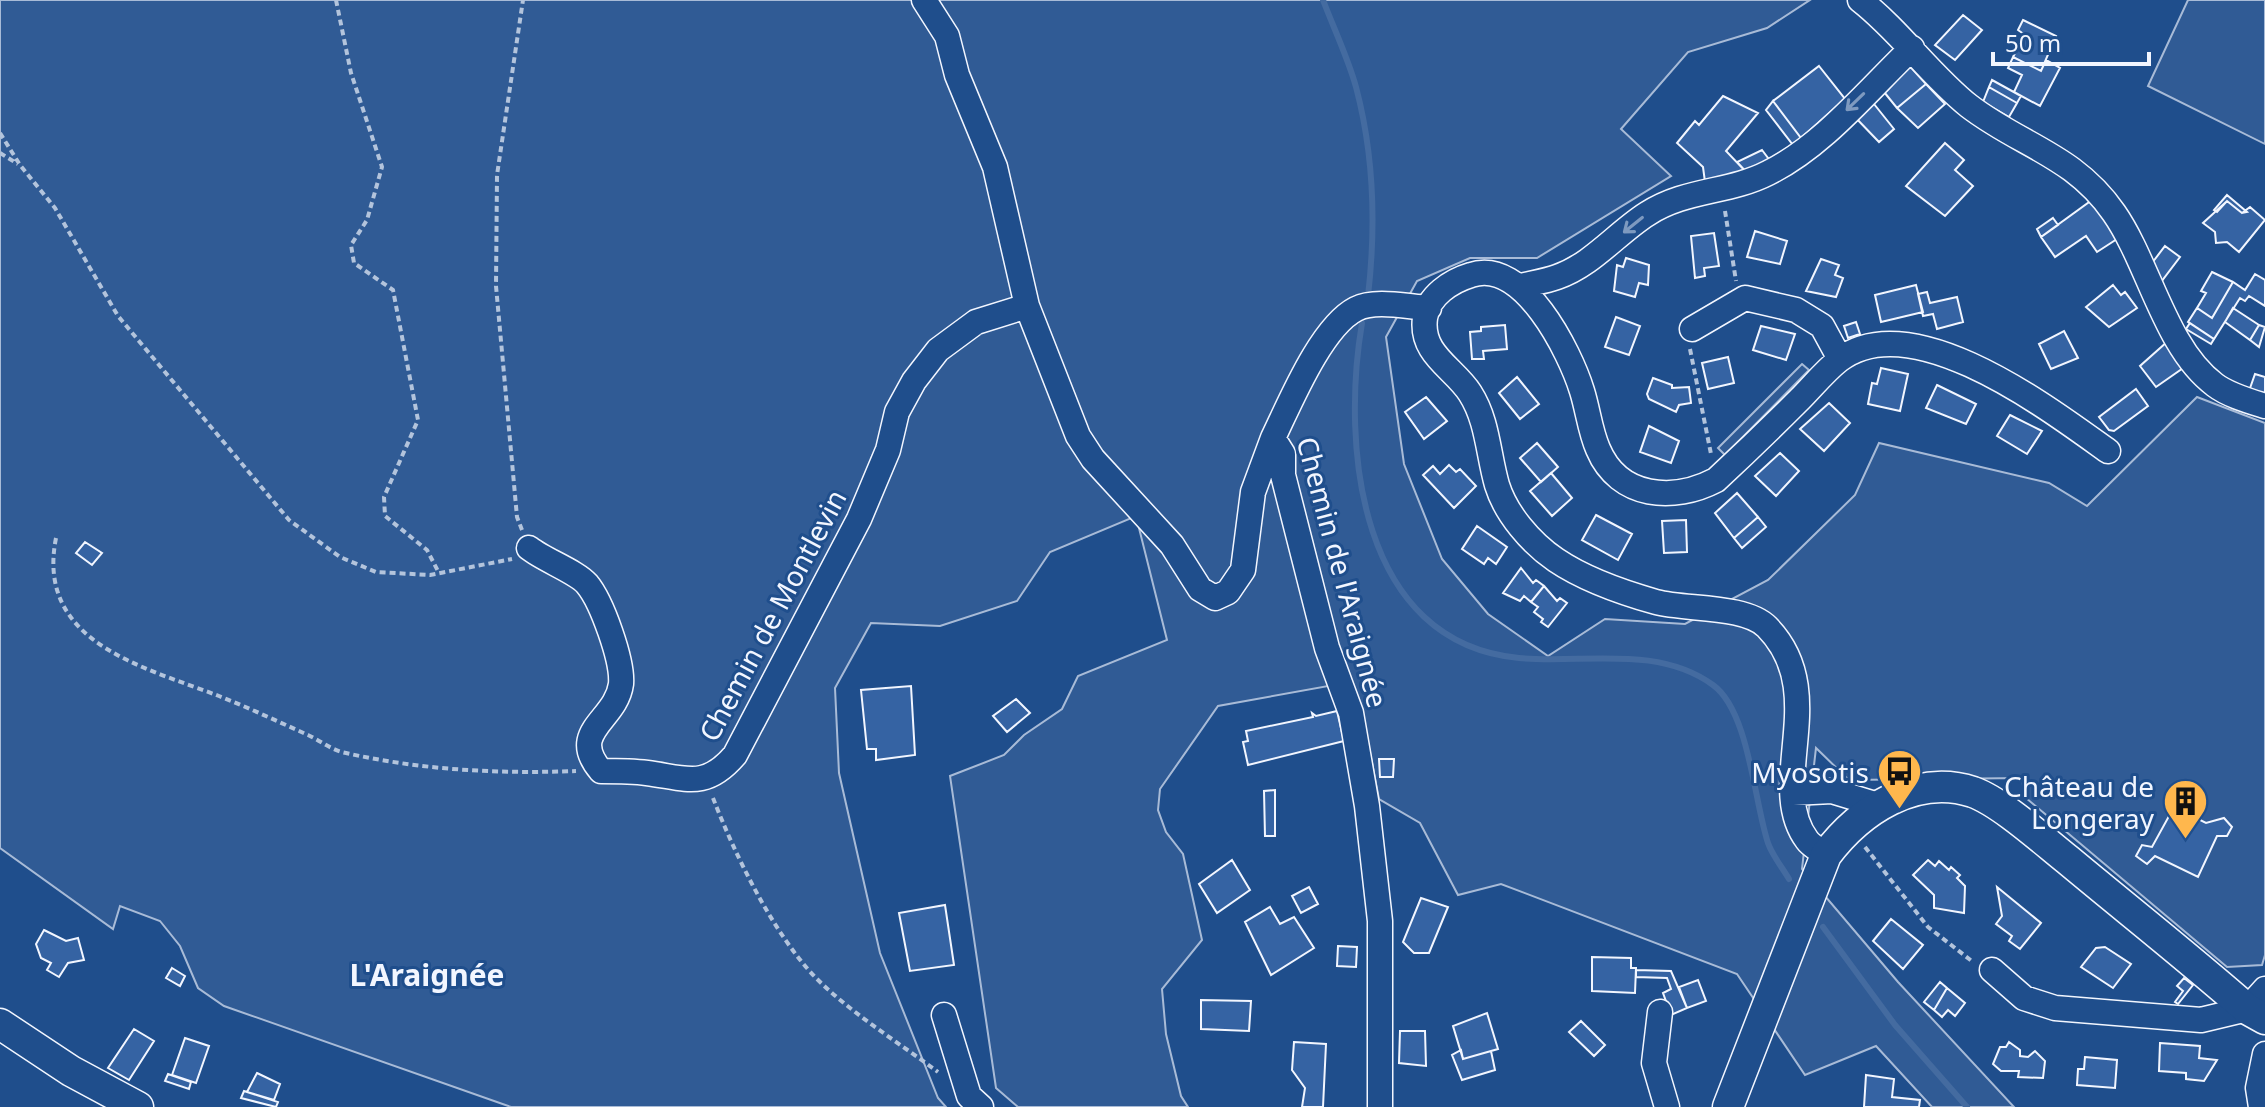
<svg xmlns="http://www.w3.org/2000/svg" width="2265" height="1107" font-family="'Noto Sans',sans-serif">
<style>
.built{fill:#305b95;stroke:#a8bbd7;stroke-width:2}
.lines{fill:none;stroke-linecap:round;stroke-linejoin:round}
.stream{stroke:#446ba0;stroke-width:6}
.building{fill:#3563a3;stroke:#f2f6ff;stroke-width:2}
.minor-casing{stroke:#f2f6ff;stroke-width:27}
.major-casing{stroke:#f2f6ff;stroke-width:33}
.path{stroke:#b3c4dc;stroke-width:4;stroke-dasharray:6 4;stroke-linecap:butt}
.minor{stroke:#1f4e8c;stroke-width:24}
.major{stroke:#1f4e8c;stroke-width:30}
.oneway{stroke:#7e9ac0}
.labels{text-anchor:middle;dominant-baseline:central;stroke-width:6;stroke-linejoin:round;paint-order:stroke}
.street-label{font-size:28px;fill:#f2f6ff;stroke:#1f4e8c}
.poi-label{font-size:28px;fill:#f2f6ff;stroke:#1f4e8c;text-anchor:end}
.neighbourhood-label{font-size:30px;font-weight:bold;fill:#f2f6ff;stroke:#1f4e8c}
</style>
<rect width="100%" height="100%" fill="#1f4e8c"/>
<!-- built -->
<path class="built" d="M0,0h1810l-43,28 -79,24 -67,77 50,47 -134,82h-67l-53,23 -31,56 18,127 38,95 46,55 60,42 57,-37 80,5 83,-44 87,-85 24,-52 170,40 38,23 110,-109 68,26v532l-3,10 -35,2 -201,-169 -5,-20 -172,2 -33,-32 -14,121 96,113 116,125h-82l-56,-61 -71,29 -68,-101 -236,-90 -43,11 -38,-72 -41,-24 -13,-67 -27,-48 -121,22 -58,83 -2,21 8,22 17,22 19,86 -40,49 4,45 15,62 7,11h-170l-22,-19 -46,-312 54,-21 20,-20 38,-26 16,-33 89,-36 -31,-124 -86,36 -33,49 -77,25 -69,-3 -36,65 4,85 41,180 58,145 8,9h-435l-287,-101 -26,-18 -18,-42 -20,-25 -40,-15 -7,23 -113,-81z
M2188,0h77v144l-117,-58z
M1802,364l7,6 -84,85 -7,-7z"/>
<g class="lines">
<!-- stream -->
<path class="stream" d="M1323,0c11,29 25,58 33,87 18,68 20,140 12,209
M1362,323c-21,124 -3,320 157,335 63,6 138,-14 194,27 36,26 41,116 55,158 4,12 14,24 21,36
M1823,927l72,98 72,82"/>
</g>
<!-- building -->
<path class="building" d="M1963,15l19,15 -27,30 -20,-15z
M2023,20l33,16 -15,35 -28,-14 12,-22 -7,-5z
M2013,57l28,14 5,-11 14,8 -20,38 -26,-14 8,-17 -14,-7z
M1907,63l19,21 -29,24 -17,-21z
M1819,66l26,33 -44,39 -28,-37z
M1992,80l29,16 -4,7 -28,-16z
M1926,84l19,20 -27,24 -21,-20z
M1989,87l28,16 -8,14 -26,-15z
M1723,96l35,17 -32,38 23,24 -44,7 -2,-15 -26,-24 18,-22 4,4z
M1870,99l24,30 -15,13 -26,-27z
M1773,101l28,37 -8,7 -27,-35z
M1945,143l19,17 -9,10 18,16 -28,30 -39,-30z
M1762,150l9,12 -22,13 -12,-13z
M2227,195l20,17 -5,1 -15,-12 -10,11 -3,-2z
M2092,200l25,39 -20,13 -11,-16 -31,21 -14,-20z
M2227,201l15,12 8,-6 15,13 -26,32 -12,-10 -11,1 -1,-11 -12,-9z
M2053,218l5,7 -17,12 -4,-8z
M1755,231l32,10 -7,23 -33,-7z
M1714,233l5,33 -15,2 1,8 -10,2 -4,-42z
M2165,246l15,11 -19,25 -9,-19z
M1626,258l23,7 -1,20 -9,-2 -4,14 -21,-6 3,-26 6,2z
M1821,259l18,6 -4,10 8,3 -7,19 -30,-6z
M2212,272l21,10 -21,36 -15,-10 9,-15 -5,-2z
M2255,274l10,6v26l-16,-10 -4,5 -5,-3 -26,41 -26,-17 9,-14 15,10 21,-36 12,8z
M1916,285l7,27 -42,10 -6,-27z
M2113,285l8,10 4,-3 12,16 -28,19 -23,-20z
M1927,292l3,11 27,-6 6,25 -26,7 -4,-15 -10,2 -5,-22z
M2233,308l26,17 -9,15 -25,-18z
M1616,317l24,9 -11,29 -24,-8z
M1856,322l4,12 -12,4 -4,-12z
M2190,323l24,16 -3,5 -25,-15z
M1505,325l2,24 -24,2 1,8h-12l-2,-27 11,-1v-4z
M2259,325l6,2 -6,20 -9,-7z
M1761,326l34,8 -9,26 -33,-10z
M2064,331l14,27 -27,11 -12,-25z
M2168,341l18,25 -30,21 -16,-21z
M1728,357l6,26 -26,6 -6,-26z
M1881,368l27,6 -8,37 -32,-7 4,-21 5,1z
M2255,374l10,3v19l-16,-5z
M1517,377l22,27 -19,15 -21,-26z
M1653,378l19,7v3l17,-1 2,16 -12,2 -3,7 -27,-13 -2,-5z
M1937,385l39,19 -10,20 -40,-16z
M2136,389l12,17 -34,25 -5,-1 -10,-13z
M1426,397l21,24 -23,18 -19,-27z
M1829,403l21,20 -26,28 -24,-22z
M2010,415l32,16 -15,23 -30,-18z
M1649,426l30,15 -8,22 -31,-11z
M1537,443l21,24 -17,15 -21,-24z
M1780,453l19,18 -23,25 -21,-20z
M1449,465l7,7 4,-3 16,17 -22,22 -31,-33 10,-9 7,8z
M1551,473l21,25 -20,18 -22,-25z
M1737,493l21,24 -24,21 -19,-25z
M1596,515l36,19 -14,26 -36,-20z
M1758,517l8,10 -24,21 -8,-10z
M1686,520l1,32 -23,1 -2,-32z
M1477,526l30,21 -11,17 -8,-6 -4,6 -22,-15z
M85,542l17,11 -10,12 -16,-12z
M1521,568l12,15 3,-3 8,6 -13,16 -7,-6 -4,5 -17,-8z
M1544,586l13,15 3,-3 7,5 -19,24 -7,-5 2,-3 -9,-7 4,-5 -7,-5z
M911,686l4,69 -39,5v-11h-9l-6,-59z
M1016,699l14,14 -23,19 -14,-16z
M1337,711l7,30 -96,24 -5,-23 5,-1 -2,-10 67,-14 -1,-4 4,3z
M1379,759h15l-1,18h-13z
M1275,790v46h-10l-1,-45z
M2174,807l32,16 18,-5 8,9 -5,9h-10l-19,41 -43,-21 -8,8 -11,-8 6,-11 10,2z
M1232,860l18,30 -33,23 -18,-29z
M1928,860l7,6 4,-5 10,9 2,-3 9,8 -3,3 8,8 -1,27 -30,-5v-13l-21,-20z
M1309,887l9,17 -17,9 -9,-17z
M1997,887l44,36 -21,26 -11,-8 3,-5 -16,-12 6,-8z
M1421,898l27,9 -19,46h-15l-11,-11z
M945,905l9,60 -44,6 -11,-58z
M1270,907l10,17 14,-7 20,31 -43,27 -26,-53z
M1891,919l32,26 -20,24 -30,-28z
M44,930l22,11 12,-3 6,22 -16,3 -9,14 -12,-7 4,-7 -10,-5 -5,-14z
M1338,946l19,1 -1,20 -19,-1z
M2105,947l26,17 -18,24 -32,-21 15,-19z
M1592,957l39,1v10h5l-1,25 -43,-2z
M172,968l13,8 -5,10 -14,-8z
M1636,970l35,1 16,37 -16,7 -8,-22 8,-4 -4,-11 -31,-1z
M2184,978l9,7 -15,19 -3,-2 8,-11 -6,-5z
M1698,980l8,21 -19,7 -8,-21z
M1940,982l7,6 -13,22 -10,-8z
M1947,988l18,15 -10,13 -7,-6 -6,7 -8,-7z
M1201,1000l50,1 -2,30 -48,-2z
M1487,1013l11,36 -35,10 -10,-33z
M1581,1021l24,24 -11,11 -25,-24z
M134,1029l20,12 -25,39 -21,-12z
M1400,1031h25l1,35 -27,-3z
M185,1038l24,8 -13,37 -24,-8z
M1294,1042l32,2 -3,63h-21l3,-19 -13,-18z
M2009,1042l11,8v6l8,1 7,-6 10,10 -2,17 -25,-1 1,-6h-18l-8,-7 7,-17h6z
M2160,1043l40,3 -1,12 18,2 -13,21 -18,-2v-6l-27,-2z
M1461,1050l2,9 28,-8 4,19 -33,10 -10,-25z
M2085,1057l32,3 -2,28 -38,-3 1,-16h6z
M257,1073l23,11 -6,16 -27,-8z
M168,1074l23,8 -2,7 -24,-8z
M1866,1075l28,4 -2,18 28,3 -1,7h-55z
M244,1091l34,11 -2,5 -35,-9z"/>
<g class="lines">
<defs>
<path id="minor" d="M924,0l23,36 10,39 38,92 32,139 51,130 15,23 79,86 28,44 15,9 13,-6 15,-22 10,-78 20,-54
M1860,0c40,31 70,75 109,106 52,40 105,49 145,107 35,50 51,135 101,172 13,10 34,16 50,21
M1521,286c12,-3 25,-5 36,-9 35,-12 60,-44 90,-63 38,-25 82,-21 121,-41 55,-27 100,-83 144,-125
M1692,329l53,-31 51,12 26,16 18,33
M529,548c15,12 48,24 58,36 15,18 36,77 34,100 -5,37 -54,47 -20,87 15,0 31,0 46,2 39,5 58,17 88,-18l124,-236 29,-69 9,-38 17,-31 24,-31 38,-28 51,-16
M1793,793l39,-2 46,14
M1826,855c-6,-5 -15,-9 -19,-15 -42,-56 25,-147 -40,-213 -22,-22 -81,-17 -111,-25 -32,-9 -72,-23 -100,-42 -25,-17 -50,-46 -59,-75 -9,-31 -9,-64 -27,-92 -16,-25 -50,-39 -45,-75 3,-22 26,-37 46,-43 52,-18 99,77 111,116 6,19 8,40 16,58 21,50 76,53 118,31 28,-26 56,-53 84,-81 12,-12 25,-28 39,-39 73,-56 210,49 269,91
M1992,970l32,28 31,10 146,12 46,-11 18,-20
M1660,1012l-6,51 13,44
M944,1015l25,81 12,11
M1380,1107v-186l-13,-115 -16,-93 -24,-65 -44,-173v-21l-10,-16c17,-35 48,-111 83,-129 19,-10 52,-2 73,-1
M2261,1107l-3,-19 7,-34"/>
<path id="major" d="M0,1024l71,47 67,36
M1728,1107l98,-252c33,-44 89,-82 147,-63 28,10 71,49 95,68 60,50 121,98 179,149l18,10"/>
</defs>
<!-- minor casing -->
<use href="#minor" class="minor-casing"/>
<!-- major casing -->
<use href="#major" class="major-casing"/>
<!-- path -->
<path class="path" d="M336,0l15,73 31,94 -15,53 -16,25 3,18 39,27 25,130 -34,77 1,19 42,34 12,23
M0,133l20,32 35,43 63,108 171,204 51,37 36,15 54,3 82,-16
M0,153l18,11
M1725,211l11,70
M1690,349l21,105
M522,530l-5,-13 -21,-231 1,-111 26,-175
M56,538c-21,105 88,129 163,158 30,12 60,26 89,39 13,6 25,16 38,18 75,17 153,21 230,18
M713,798c22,57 61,137 103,180 36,36 82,64 122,94
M1865,847l63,80 45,35"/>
<!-- minor -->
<use href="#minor" class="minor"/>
<!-- major -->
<use href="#major" class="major"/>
</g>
<!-- one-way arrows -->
<defs><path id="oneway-shaft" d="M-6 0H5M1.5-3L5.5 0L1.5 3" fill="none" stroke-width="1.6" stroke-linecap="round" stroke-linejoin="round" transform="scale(2)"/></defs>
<g class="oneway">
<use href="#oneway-shaft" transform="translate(1855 102) rotate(136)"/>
<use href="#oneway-shaft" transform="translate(1633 225) rotate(141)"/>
</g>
<!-- icons -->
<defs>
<symbol id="bus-pin" viewBox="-11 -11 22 30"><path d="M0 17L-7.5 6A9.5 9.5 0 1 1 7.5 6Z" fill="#ffb74d" stroke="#1f4e8c"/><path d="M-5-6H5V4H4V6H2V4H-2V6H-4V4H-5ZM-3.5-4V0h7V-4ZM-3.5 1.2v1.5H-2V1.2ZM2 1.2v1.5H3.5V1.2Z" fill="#111"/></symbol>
<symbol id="building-pin" viewBox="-11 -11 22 30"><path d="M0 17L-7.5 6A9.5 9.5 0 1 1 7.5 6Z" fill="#ffb74d" stroke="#1f4e8c"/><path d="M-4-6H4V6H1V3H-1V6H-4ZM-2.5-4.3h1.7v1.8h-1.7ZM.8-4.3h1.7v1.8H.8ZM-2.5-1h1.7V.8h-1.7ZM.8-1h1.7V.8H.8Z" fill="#111"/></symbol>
</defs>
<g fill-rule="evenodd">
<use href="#bus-pin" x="1874" y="746" width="51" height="69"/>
<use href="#building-pin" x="2160" y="776" width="51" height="69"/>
</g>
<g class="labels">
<!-- street labels -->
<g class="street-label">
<text transform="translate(1343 572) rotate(75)">Chemin de l'Araignée</text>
<text transform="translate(772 615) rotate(-62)">Chemin de Montlevin</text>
</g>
<!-- poi labels -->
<g class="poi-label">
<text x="1869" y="772">Myosotis</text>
<text x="2154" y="786">Château de<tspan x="2154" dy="32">Longeray</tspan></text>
</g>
<!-- neighbourhood labels -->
<g class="neighbourhood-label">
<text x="427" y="974">L'Araignée</text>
</g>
</g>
<!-- scale -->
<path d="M1993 52v12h156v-12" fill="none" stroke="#f2f6ff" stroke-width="4"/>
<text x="2005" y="52" font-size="24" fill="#f2f6ff" stroke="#1f4e8c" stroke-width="6" paint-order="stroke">50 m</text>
</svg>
